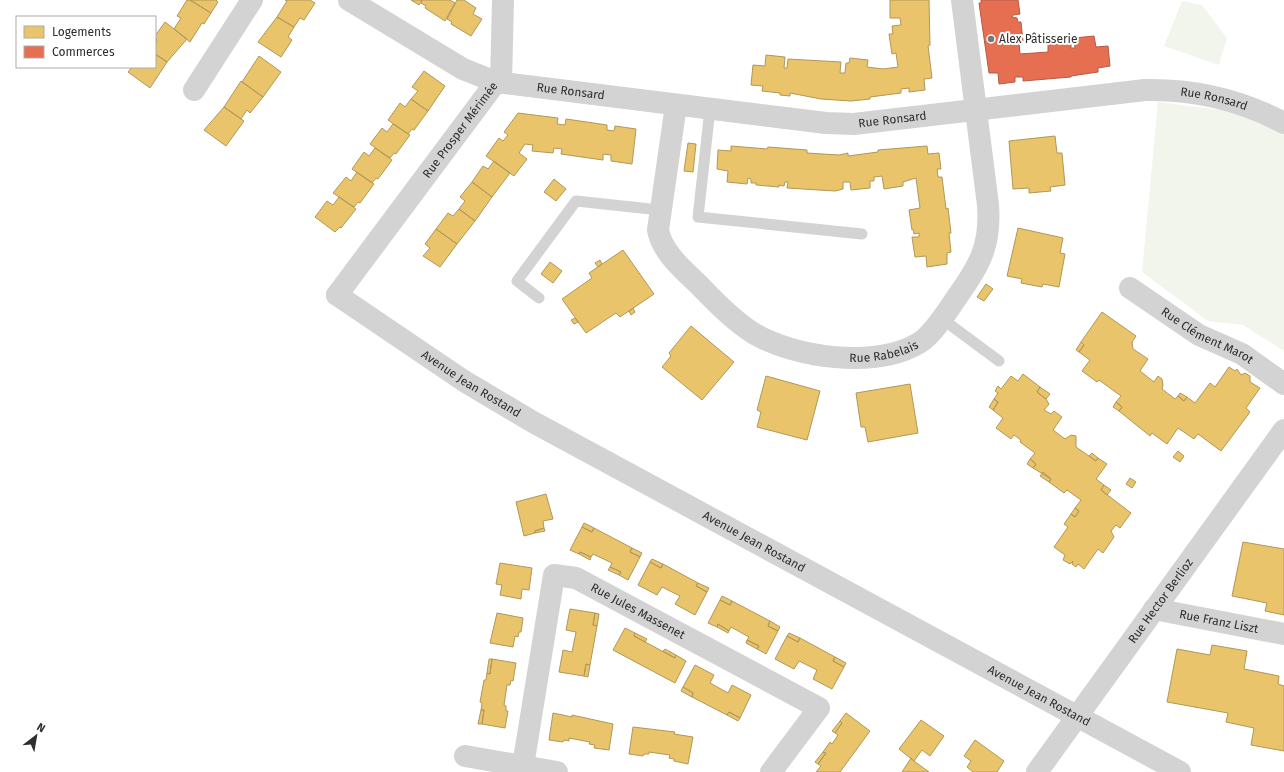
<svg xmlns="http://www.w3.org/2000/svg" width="1284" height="772" font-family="'Fira Sans',sans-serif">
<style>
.green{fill:#f1f5eb}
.homes{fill:#e9c46a;stroke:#b19758}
.shops{fill:#e76f51;stroke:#b05c46}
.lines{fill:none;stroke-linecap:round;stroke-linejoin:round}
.service{stroke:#d3d3d3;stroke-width:11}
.minor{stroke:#d3d3d3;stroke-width:22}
.tertiary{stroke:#d3d3d3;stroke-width:22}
.poi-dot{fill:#777;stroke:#fff;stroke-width:1.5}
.labels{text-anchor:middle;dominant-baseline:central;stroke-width:4;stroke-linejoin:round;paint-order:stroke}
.poi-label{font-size:12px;fill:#2e2e2e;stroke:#fff;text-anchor:start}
.street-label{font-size:12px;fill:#2e2e2e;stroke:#fff}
</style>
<rect width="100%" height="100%" fill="#fff"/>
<!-- green -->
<path class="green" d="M1182,1l20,4 25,33 -8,27 -55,-19z
M1158,102l77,10 49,22v217l-41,-26 -35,-4 -66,-49z"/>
<!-- homes -->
<path class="homes" d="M187,0h3l21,13 -7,11 -2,-1 -12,19 -16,-13 7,-11 -4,-2z
M190,0h26l2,2 -7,11z
M285,0h25l5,3 -11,17 -4,-2 -6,9 -17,-10 10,-16z
M411,0h11l-3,5z
M422,0h28l5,3 -10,18 -20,-13 1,-2 -5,-3z
M457,0h7l12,8 -3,6 9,5 -11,17 -20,-12 1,-2 -5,-3z
M890,0h39l1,45 -2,1 4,32 -8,1 1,11 -16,2v-4l-8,1v4l-31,4v2l-19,2 -30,-2 -31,-6v3l-10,-1v-2l-18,-2 1,-5 -12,-1 2,-20 12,1 1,-11 19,2 -1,11h3l1,-9 53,3 -1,11h5l1,-10h3l1,-5 18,2 -1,7 16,2 15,-2 -2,-14 -4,1 -3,-20h4l-1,-8 9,-1 -1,-7h-10z
M277,17l17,10 -6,10 4,3 -11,17 -23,-15z
M165,22l22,17 -20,23 -12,-8v-10l2,-3 -2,-5z
M155,54l12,8 -17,26 -22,-16 4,-5h23z
M259,56l22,16 -18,25 -21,-15z
M424,71l21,15 -17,25 -17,-12 7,-8 -6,-4z
M241,81l22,16 -13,16 -3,-3 -6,9 -17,-12z
M411,99l17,12 -14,19 -2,-1 -4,5 -20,-14 12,-17 5,4z
M224,107l20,14 -18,25 -22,-16z
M518,113l40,5 -1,6 8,1 1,-6 41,6v5l7,1 1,-5 21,3 -4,35 -21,-3v-6l-8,-1v6l-42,-6 1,-5 -8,-1 -1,5 -21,-2 1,-6 -8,-1 -6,9 8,6 -13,17 -28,-20 13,-18 4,3 5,-6 -4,-3z
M393,124l17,11 -14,19 -2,-1 -4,5 -20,-14 12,-16 5,4z
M1055,136l2,17h5l3,32 -15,2 1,4 -22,2v-5l-16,1 -4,-48z
M688,143l8,1 -3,28 -9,-1z
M731,146l36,3 1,-2 39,3v3l32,2 9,-2v3l30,-4v-2l49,-4 1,8 11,-1 2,16h-4l1,8h4l4,32 2,-1 3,25h-2l2,19 -4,1v11l-20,3 -1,-11 -11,1 -3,-20h7v-4l-5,1 -1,-5 -1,1 -3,-20 11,-2 -4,-30 -13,4v4l-19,3 -2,-13 -8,1v4h-4v7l-19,2 -1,-8h-7v7l-8,2 -48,-3 1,-6h-3l-1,4 -5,-1v2l-23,-2v-2h-5v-4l-3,-1 -1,6 -20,-2 1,-11 -11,-2 1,-19 13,1z
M375,148l17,12 -14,19 -2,-1 -4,5 -20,-14 12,-17 5,4z
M494,161l16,12 -18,24 -20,-15 11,-16 5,3z
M357,172l17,12 -14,19 -2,-1 -4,5 -21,-14 13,-16 5,4z
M554,179l12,10 -10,12 -12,-9z
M472,182l20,15 -17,24 -16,-12 6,-8 -5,-4z
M339,197l17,12 -15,19 -1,-1 -5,5 -20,-15 12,-16 6,4z
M459,209l16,12 -18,23 -21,-15 12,-16 5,3z
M1018,228l45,10 -3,15 5,1 -6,33 -16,-3 -1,3 -21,-4 1,-4 -15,-3z
M436,229l21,15 -17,23 -17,-11 7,-8 -5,-4z
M623,250l31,44 -34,23 -4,-4 -30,20 -24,-34 30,-21 -3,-5z
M600,260l2,4 -4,3 -3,-4z
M550,262l12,9 -9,12 -12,-9z
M986,284l7,5 -9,12 -7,-4z
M633,308l2,4 -4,3 -2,-4z
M1102,312l34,24 -4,6 1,7 15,10 -8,12 14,11 4,-6 4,3 1,6 -1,4 13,10 3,-3 6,5 3,-4 8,6 15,-20 5,4 14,-20 6,4 2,-2 4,6 4,-2 5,3v6l10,6 -14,20 4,4 -29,39 -23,-17 -4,5 -16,-11 -11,16 -15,-11 -2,3 -31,-25 3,-4 -6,-5 5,-6 -22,-16 -2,2 -15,-11 8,-11 -11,-8 5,-7 -3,-3z
M575,318l3,4 -4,2 -3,-4z
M691,326l43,36 -32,38 -40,-33 9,-11 -2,-3z
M1081,342l3,3 -5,7 -3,-2z
M1023,374l17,13 -3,5 9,7 3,5 -5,6 7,4 3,-3 8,6 -9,13 12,9 6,-4 5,1v11l20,14 2,-3 9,6 -11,15 8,6 -3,5 30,23 -11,15 -4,-3 -5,6 3,6 -11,16 -5,-4 -14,20 -6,-5 -2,3 -4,-3 1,-3 -3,3 -7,-4 2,-5 -11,-8 14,-20 -4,-3 7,-10 4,3 4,-6 -4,-3 6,-8 -14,-10 -3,3 -15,-11 2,-3 -18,-11 3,-4 -6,-5 5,-6 -15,-11 1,-2 -7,-5 -3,4 -15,-11 7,-10 -10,-8 5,-8 -4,-3 4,-6 -3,-2 3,-5 3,3 10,-13 7,5z
M766,376l54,15 -13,49 -50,-13 4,-15 -4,-2z
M910,384l8,49 -50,9 -3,-15h-4l-5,-34z
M1040,387l10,7 -4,5 -9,-7z
M1180,393l7,4 -3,4 -6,-5z
M994,399l4,3 -5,8 -4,-3z
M1116,402l6,5 -3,4 -6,-4z
M1178,451l6,5 -4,6 -7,-5z
M1092,453l6,5 -2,3 -7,-5z
M1030,459l6,5 -3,4 -6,-4z
M1043,472l8,7 -2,3 -9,-6z
M1130,478l6,4 -4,6 -6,-4z
M1104,485l7,5 -4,5 -6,-5z
M546,494l7,25 -10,2 1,7 -9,3v2l-11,3 -8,-34z
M1075,508l4,3 -4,6 -4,-3z
M584,523l10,5 -2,4 -10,-5z
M582,527l10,5 2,-4 38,20 -2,4 10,5 -12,23 -9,-5 2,-3 -11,-5 2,-4 -19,-9 -2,3 -11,-5 -1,2 -9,-4z
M544,528l1,3 -10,2v-2z
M1243,542l41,7v66l-19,-4 2,-8 -35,-7z
M632,548l10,5 -2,4 -10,-5z
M580,552l11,5 -1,3 -11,-6z
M652,559l11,5 -2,4 -11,-6z
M650,562l11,6 2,-4 35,19 -2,3 11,6 -12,23 -20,-11 5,-8 -18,-9 -5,8 -19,-10z
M500,563l32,5 -3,22 -7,-1 -1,10 -21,-4 2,-10 -6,-1z
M610,567l11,5 -2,3 -11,-5z
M698,583l11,5 -2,4 -11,-6z
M722,596l10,5 -2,4 -10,-5z
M720,600l10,5 2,-4 38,20 -2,5 10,5 -12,23 -9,-5 2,-3 -12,-6 2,-3 -18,-10 -2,4 -11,-7 -1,3 -9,-4z
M570,609l25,4 -2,12 4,1 -7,39 -4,-1 -2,12 -25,-4 4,-22 9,2 4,-20 -10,-2z
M497,613l26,5 -2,14h-2l-1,5 -3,-1 -2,11 -23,-4z
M595,613l4,1 -2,12 -4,-1z
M770,621l10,6 -2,4 -10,-5z
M718,624l11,7 -1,2 -11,-6z
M625,628l10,5 -1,3 41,22 1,-3 10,6 -11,22 -62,-33z
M635,633l12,6 -2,3 -11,-6z
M789,633l11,5 -2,4 -11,-6z
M787,636l11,6 2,-4 35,19 -2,4 11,6 -12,22 -19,-10 4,-9 -18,-9 -5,8 -19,-10z
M747,640l12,6 -2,3 -11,-6z
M1212,645l35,6 -3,18 35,7 -1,8 6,2v65l-33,-6 3,-17 -28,-6 2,-9 -61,-11 10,-53 33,6z
M665,649l11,6 -1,3 -12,-7z
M835,657l11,6 -2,4 -11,-6z
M489,659h3l-2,15 -3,-1z
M492,659l24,4 -3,18 -2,-1 -1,5h-3l-3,20 2,1v5h2l-3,17 -23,-4 2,-14h-3l1,-7 -2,-1 4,-22h2l1,-7 3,1z
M586,664l4,1 -2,12 -4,-1z
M695,665l19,10 -4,8 18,10 4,-8 19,10 -11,23 -11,-6 -2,3 -35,-18 1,-4 -10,-6z
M683,687l10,6 -1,4 -11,-6z
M481,710h3l-2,14h-4z
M729,712l11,6 -2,3 -11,-6z
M553,713l19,4v-2l41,9 -4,26 -15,-2 1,-3 -6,-1 1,-2 -21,-4v3l-5,-1 -1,2 -14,-2z
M846,713l24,18 -30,41h-24l5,-6 -3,-2 8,-11 -3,-1 7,-10 2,2 6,-9 -3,-2 7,-10 -2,-2z
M921,720l23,16 -14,20 -8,-6 -8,11 -15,-12z
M840,721l2,2 -7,10 -3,-2z
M633,727l42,5 -1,2 19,3 -5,27 -14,-3v-2l-5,-1 1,-3 -21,-3v2h-5l-1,2 -14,-2z
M975,740l29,21 -7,11h-24l-6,-5 4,-6 -7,-5z
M823,752l3,1 -8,11 -3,-2z
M911,758l3,3 15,11h-27z"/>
<!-- shops -->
<path class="shops" d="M981,0h37l2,14 -7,1 -1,2 5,1 1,4h3l2,19 -4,1 1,12 28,-2v-11l18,-2 1,2h4v7h4l-1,-10 20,-2 2,11 12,-1 2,20 -12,2v4l-27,4v1l-48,4v-4h-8v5l-16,2 -1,-11h-9l-10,-70h2z"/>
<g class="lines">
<!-- service -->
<path class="service" d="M710,109l-12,108 164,17
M539,298l-22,-17 59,-80 84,9
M941,318l58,43"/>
<!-- minor -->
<g class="minor">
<path id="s1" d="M349,0l114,69 33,13 330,41 28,1 291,-34c48,-1 96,10 139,33"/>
<path d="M501,83l2,-83"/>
<path d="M194,90l58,-90"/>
<path id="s2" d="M676,105l-18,125c4,23 27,41 43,57 16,17 32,33 52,46 42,25 122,36 166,10 14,-8 29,-33 38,-46 23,-32 34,-52 31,-92l-26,-205"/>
<path id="s3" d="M1130,288l69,47 43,19 42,30"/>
<path id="s4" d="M337,295l159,-213"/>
<path id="s5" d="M1154,609l130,25"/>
<path d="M465,756l92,16"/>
<path id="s6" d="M522,772l32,-197 22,3 243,130 -48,64"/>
<path id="s7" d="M1037,772l247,-342"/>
</g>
<!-- tertiary -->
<path class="tertiary" id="s8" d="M337,295l127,86 69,41 647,350"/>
</g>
<!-- markers -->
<circle class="poi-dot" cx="991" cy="39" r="4"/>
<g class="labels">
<!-- poi labels -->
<g class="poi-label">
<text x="999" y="39">Alex Pâtisserie</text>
</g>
<!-- street labels -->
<g class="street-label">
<text stroke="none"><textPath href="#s1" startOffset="244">Rue Ronsard</textPath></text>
<text stroke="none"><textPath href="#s1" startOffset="892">Rue Ronsard</textPath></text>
<text stroke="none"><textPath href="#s1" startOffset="568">Rue Ronsard</textPath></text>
<text stroke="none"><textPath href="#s4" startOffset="206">Rue Prosper Mérimée</textPath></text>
<text stroke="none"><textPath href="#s3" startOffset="91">Rue Clément Marot</textPath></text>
<text stroke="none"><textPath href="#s2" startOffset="404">Rue Rabelais</textPath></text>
<text stroke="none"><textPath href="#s8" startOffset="161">Avenue Jean Rostand</textPath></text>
<text stroke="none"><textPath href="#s8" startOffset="485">Avenue Jean Rostand</textPath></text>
<text stroke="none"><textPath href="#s7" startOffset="211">Rue Hector Berlioz</textPath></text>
<text stroke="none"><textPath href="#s6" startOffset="292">Rue Jules Massenet</textPath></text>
<text stroke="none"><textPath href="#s5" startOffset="66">Rue Franz Liszt</textPath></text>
<text stroke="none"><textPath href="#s8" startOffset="809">Avenue Jean Rostand</textPath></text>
</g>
</g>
<!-- legend -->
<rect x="16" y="16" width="140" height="52" fill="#ffffff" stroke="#ababab"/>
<rect x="24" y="26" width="20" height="12" fill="#e9c46a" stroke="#ababab"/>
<text x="52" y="36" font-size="12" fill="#2e2e2e">Logements</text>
<rect x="24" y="46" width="20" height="12" fill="#e76f51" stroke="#ababab"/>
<text x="52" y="56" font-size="12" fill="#2e2e2e">Commerces</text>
<!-- north arrow -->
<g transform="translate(36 736) rotate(31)" stroke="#ffffff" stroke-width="3" paint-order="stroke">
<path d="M0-3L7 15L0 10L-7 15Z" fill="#2e2e2e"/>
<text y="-6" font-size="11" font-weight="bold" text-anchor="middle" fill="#2e2e2e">N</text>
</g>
</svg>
